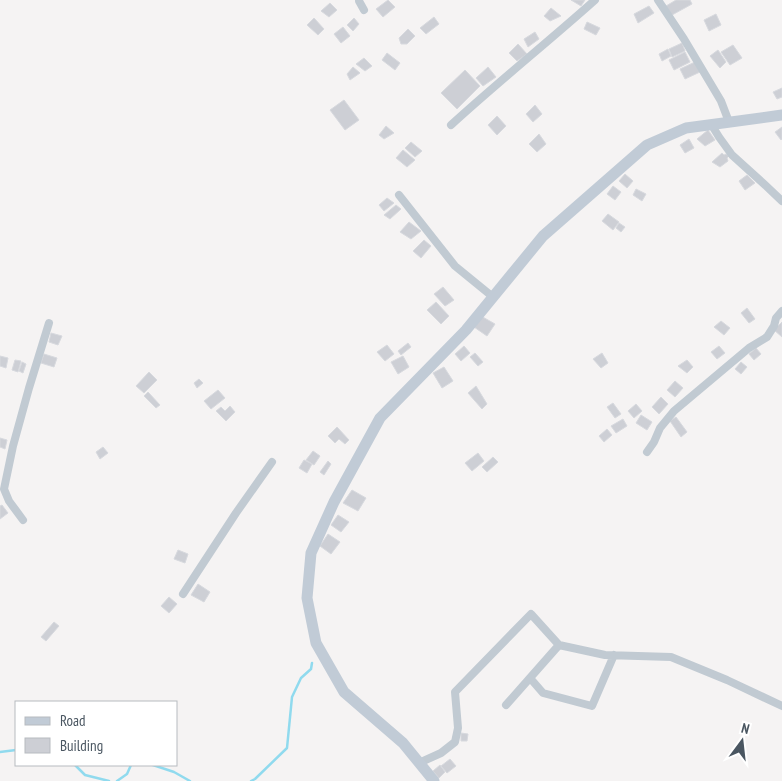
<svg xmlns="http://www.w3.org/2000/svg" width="782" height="781" font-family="'PT Sans Narrow',sans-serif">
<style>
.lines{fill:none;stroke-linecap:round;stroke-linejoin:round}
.stream{stroke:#90daee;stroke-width:2.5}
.building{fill:#cdcfd5;stroke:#d7d9de}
.street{stroke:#c1cad2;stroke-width:8}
.secondary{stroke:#c1cbd6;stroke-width:11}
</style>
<rect width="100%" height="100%" fill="#f5f3f3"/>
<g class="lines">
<!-- stream -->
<path class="stream" d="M0,752l16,-2
M75,765l10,10 24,6
M153,765l21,7 16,9
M117,781l10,-7 4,-9
M251,781l4,-2 32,-31 5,-51 9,-19 10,-9 1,-6"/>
</g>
<!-- building -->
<path class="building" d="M388,0l7,7 -12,10 -7,-8z
M571,0h14l-4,6z
M676,0h14l2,4 -20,11 -6,-9z
M330,3l7,7 -8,7 -8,-6z
M649,6l5,7 -16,10 -4,-9z
M551,8l10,8 -11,5 -6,-5z
M716,14l5,11 -12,6 -5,-11z
M434,17l5,7 -13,10 -6,-6z
M314,18l10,11 -6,6 -11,-10z
M354,18l5,6 -6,7 -6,-6z
M587,22l13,6 -4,7 -12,-6z
M343,27l7,9 -9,7 -7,-9z
M408,29l7,7 -8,8h-6l-2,-6z
M535,32l4,7 -11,8 -4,-8z
M682,43l3,8 -13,6 -3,-8z
M518,44l9,10 -10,7 -8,-8z
M733,45l9,13 -12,7 -9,-13z
M668,49l3,7 -9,5 -3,-7z
M718,50l8,12 -6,6 -10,-12z
M685,52l5,10 -16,8 -5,-10z
M387,53l13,10 -5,7 -13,-10z
M364,58l8,8 -7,5 -9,-7z
M695,62l5,10 -15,7 -5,-10z
M353,67l7,6 -10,7 -3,-6z
M488,67l8,10 -13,9 -7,-8z
M465,70l15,16 -23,23 -16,-16z
M782,88v9l-5,2 -4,-7z
M344,100l15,20 -14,10 -15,-20z
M535,105l7,9 -9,8 -7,-8z
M497,116l9,10 -9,9 -9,-10z
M386,126l8,7 -10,6 -5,-4z
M782,127v12l-1,1 -6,-8z
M708,130l7,10 -10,6 -8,-7z
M539,134l7,10 -9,8 -8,-8z
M689,139l5,9 -9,5 -5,-8z
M411,142l11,9 -7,6 -10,-9z
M403,150l12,10 -8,7 -11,-9z
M722,153l2,2 2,-1 3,2 -2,2 1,3 -8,6 -8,-5z
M625,174l8,7 -6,7 -8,-7z
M747,175l8,8 -10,7 -6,-9z
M613,186l8,6 -6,8 -8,-6z
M636,189l10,5 -4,7 -9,-6z
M387,198l7,5 -10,8 -5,-6z
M396,205l5,4 -11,10 -6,-4z
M608,214l11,8 -6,8 -11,-9z
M409,222l12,9 -10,8 -11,-7z
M619,223l6,4 -4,5 -5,-4z
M424,240l7,6 -10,12 -8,-7z
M443,287l11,13 -9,6 -11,-12z
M436,302l13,14 -8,8 -14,-14z
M747,308l8,11 -6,4 -8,-10z
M481,316l14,8 -8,12 -13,-9z
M721,321l9,7 -6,7 -10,-8z
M782,322v15l-8,-7z
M51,333l11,3 -4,9 -9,-3z
M408,343l3,4 -10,8 -3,-4z
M387,345l7,9 -9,7 -8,-9z
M464,346l6,7 -9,8 -6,-7z
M719,346l6,7 -8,6 -6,-7z
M756,348l5,6 -7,6 -5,-6z
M475,353l8,9 -5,4 -8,-9z
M602,353l6,10 -7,5 -8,-9z
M44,354l13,4 -3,9 -13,-4z
M0,356l8,2 -2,10 -6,-2z
M403,356l6,11 -11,7 -7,-12z
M15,360l6,1 -3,11 -6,-2z
M687,360l6,7 -6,6 -9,-7z
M22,362l4,2 -3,9 -4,-2z
M741,362l6,5 -6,7 -6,-5z
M444,367l9,14 -11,7 -9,-15z
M149,372l8,8 -13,13 -8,-7z
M199,379l4,4 -6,5 -3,-5z
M675,381l8,7 -8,9 -8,-7z
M476,386l11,18 -5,5 -14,-16z
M218,390l7,8 -14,11 -7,-8z
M148,392l12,13 -4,3 -12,-12z
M661,397l7,7 -9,10 -7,-7z
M613,403l8,11 -6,4 -8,-11z
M636,404l6,7 -8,7 -6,-7z
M230,406l5,6 -9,9 -10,-10 5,-4 4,4z
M641,415l11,7 -5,8 -11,-7z
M676,417l11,15 -6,5 -11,-16z
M623,419l4,7 -11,7 -5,-7z
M337,427l12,13 -4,4 -6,-5 -4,4 -7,-7z
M607,429l5,6 -8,7 -5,-6z
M0,438l7,2 -2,9 -5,-2z
M103,447l5,6 -8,6 -4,-7z
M313,451l7,5 -6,9 -8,-5z
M478,453l6,8 -12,10 -7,-8z
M493,457l5,5 -11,10 -5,-5z
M304,460l8,4 -5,9 -8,-5z
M328,461l3,3 -7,11 -4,-3z
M352,490l14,8 -8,13 -15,-8z
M2,505l6,8 -8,6v-13z
M338,515l11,7 -8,10 -10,-7z
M328,534l12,8 -9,12 -11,-8z
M178,550l10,4 -3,9 -11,-4z
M198,584l12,8 -6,10 -13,-7z
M169,597l8,7 -8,9 -8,-7z
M54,622l5,4 -13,15 -5,-4z
M461,733l7,1 -1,7h-6z
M450,759l6,7 -9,7 -6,-7z
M440,765l5,7 -6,6 -6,-7z"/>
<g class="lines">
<!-- street -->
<path class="street" d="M359,0v1l5,9
M658,0l26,39 37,62 8,21
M711,124l8,13 13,18 32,29 18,17
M451,125c47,-43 97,-83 144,-125
M399,195l56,71 38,31
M647,452l7,-10 6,-14 14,-17 75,-63 18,-11 7,-11 2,-8 6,-7
M23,520l-14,-19 -5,-12 9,-43 16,-58 20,-65
M183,594l53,-81 36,-51
M530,678l13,15 49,13 22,-51
M506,705l53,-60
M419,763l22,-10 14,-11 3,-14 -3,-36 76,-78 28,31 46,10 66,2 56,23 55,26"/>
<!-- secondary -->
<path class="secondary" d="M434,781l-31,-38 -59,-51 -28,-49 -9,-45 4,-45 23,-51 46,-84 86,-88 77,-94 104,-91 39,-17 96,-13"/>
</g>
<!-- legend -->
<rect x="15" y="701" width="162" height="65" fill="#ffffff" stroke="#b7bbc0"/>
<rect x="25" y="717" width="25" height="8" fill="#c1cbd6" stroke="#b7bbc0"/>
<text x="60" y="726" font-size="15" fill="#4a5661">Road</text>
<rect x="25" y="738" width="25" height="15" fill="#cdcfd5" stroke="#b7bbc0"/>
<text x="60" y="751" font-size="15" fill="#4a5661">Building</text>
<!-- north arrow -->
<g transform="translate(742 741) rotate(15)" stroke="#ffffff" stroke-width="4" paint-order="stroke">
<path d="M0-4L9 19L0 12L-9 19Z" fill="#4a5661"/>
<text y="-8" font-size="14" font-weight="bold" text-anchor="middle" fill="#4a5661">N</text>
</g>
</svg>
